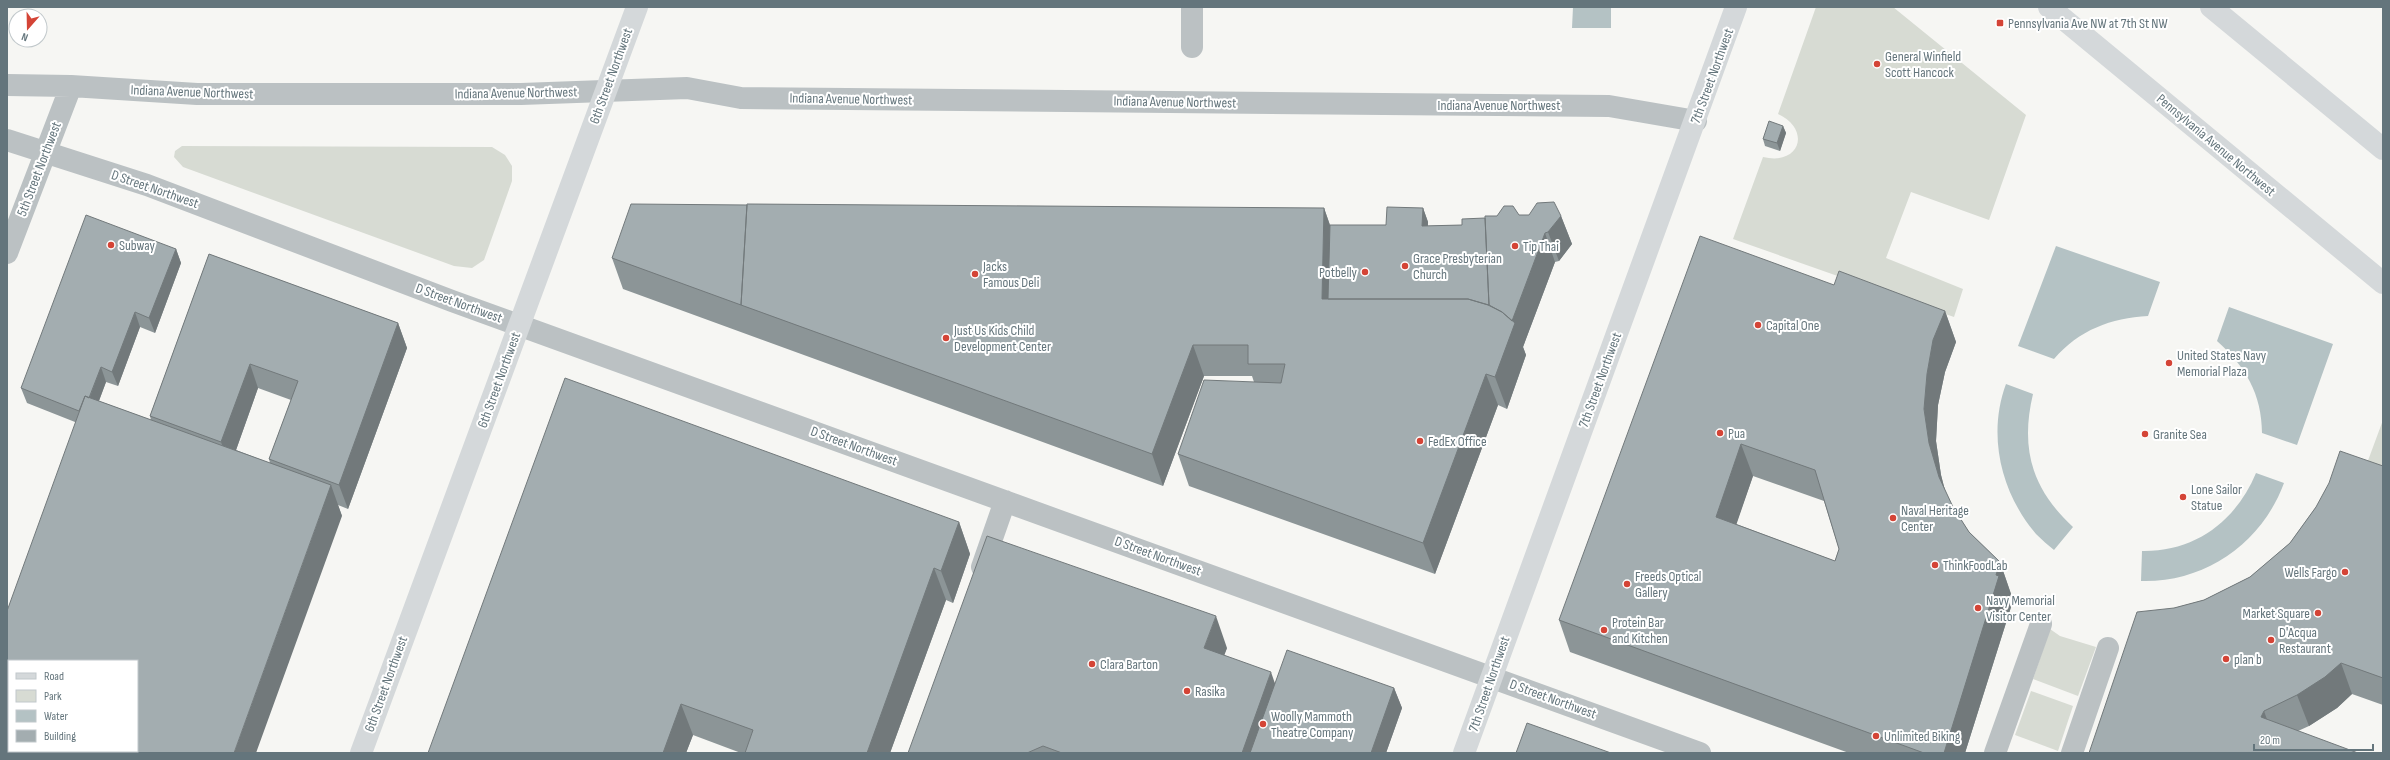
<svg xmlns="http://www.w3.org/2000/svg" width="2390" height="760" font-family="'Sofia Sans Condensed',sans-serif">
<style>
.green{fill:#d7dbd3}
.water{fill:#b4c2c4}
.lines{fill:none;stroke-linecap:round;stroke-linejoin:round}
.minor{stroke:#bbc1c3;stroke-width:22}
.major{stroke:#d4d8da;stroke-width:22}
.highway{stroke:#d4d8da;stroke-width:22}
.wall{fill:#8c9597;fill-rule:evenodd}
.shaded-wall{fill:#72797b}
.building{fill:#a3adb0;stroke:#72797b;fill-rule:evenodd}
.poi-dot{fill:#d44436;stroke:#fff;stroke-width:1.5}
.labels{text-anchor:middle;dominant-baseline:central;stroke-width:4;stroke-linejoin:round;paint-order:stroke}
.poi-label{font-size:14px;fill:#64757c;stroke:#fff;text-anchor:start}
.street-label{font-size:14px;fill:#64757c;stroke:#fff}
</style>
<rect width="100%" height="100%" fill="#f6f6f3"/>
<!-- green -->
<path class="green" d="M1816,7h77l133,108 -37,105 -78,-28 -25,66 77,31 -9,28 -221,-78 30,-82c38,9 48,-28 15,-43z
M182,146l310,1 13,8 7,11v15l-28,79 -12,8 -18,-2 -271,-99 -9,-10 1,-6z
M2383,420v52l-17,-6z
M2050,629l10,7 36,11 -18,49 -45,-17z
M2031,691l42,15 -15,45 -43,-16z"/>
<!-- water -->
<path class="water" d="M1573,7h38v21h-39z
M2056,246l104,36 -12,34c-37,2 -69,14 -94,43l-36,-13z
M2229,307l104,37 -36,101 -35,-12c0,-39 -17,-67 -45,-92z
M2006,384l27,10c-13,55 -1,95 40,133l-19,23c-6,-5 -12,-10 -18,-16 -35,-41 -49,-99 -30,-150z
M2256,473l28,10c-22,60 -79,100 -143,98l1,-30c53,1 94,-30 114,-78z"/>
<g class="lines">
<!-- minor -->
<path class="minor" d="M1192,7v40
M7,85l64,1 126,8h324l166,-6 54,10 868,8 87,15
M7,140l140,45 305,116 1248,452
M7,253l64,-167
M982,567l23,-66
M1995,753l46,-129
M2072,753l36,-105"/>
<!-- major -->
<path class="major" d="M2049,7l334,276
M2211,7l172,142
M1464,753l272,-746"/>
<!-- highway -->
<path class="highway" d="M361,753l276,-746"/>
</g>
<!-- wall -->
<path class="wall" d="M1783,126l3,7 -6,18 -15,-5 -2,-7z
M1324,208l6,17h56l37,-17 5,14v4l34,-1 23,-7 34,-3 42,1 11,28 -13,17 -4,1 -32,85 3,8 -19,54 -9,-4 -63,169 -246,-88 -11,-32 76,-72 -2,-6h-48l-41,110 -540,-197 -11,-31z
M176,249l5,14 -26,70 -15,-6 -22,59 -12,-4 -7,19 52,19 -1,-4 59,-162 189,69 9,25 -59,161 -10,-4 4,11 -267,-94 -48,-19 -6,-15zM258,388l33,12 -22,59 1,4 -34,-13z
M1834,285l111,26 11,31 -11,30 -7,33 -2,36 5,34 4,16 8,16 16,25 31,30 11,32 -2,8 2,5 -46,146h-116l-279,-101 -11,-32zM1753,476l71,25 15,48 -4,12 -99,-37z
M2383,466v239l-31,-11 -15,14 -28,18 -11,5 -209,22 85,-145 30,-8 46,-23 40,-34 26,-36z
M959,522l11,32 -17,49 -7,-3 -56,153h-149l-48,-18 -7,18h-258z
M1227,648l-3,7 51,28 119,5 8,20 -16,45h-478z"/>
<!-- shaded-wall -->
<path class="shaded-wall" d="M1783,126l3,7 -6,18 -3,-8z
M1324,208l11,32 -2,76 -11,-17z
M1423,208l5,14 -1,18 -5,-14z
M1561,216l11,28 -13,17 -11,-29z
M1545,233l10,29 -32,85 3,8 -19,54 -12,-32 17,-56z
M176,249l5,14 -26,70 -6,-15z
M1945,311l11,31 -11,30 -7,33 -2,36 5,34 9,34 -11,-32 -10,-34 -5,-34 3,-35 6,-34z
M135,312l5,15 -22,59 -6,-14z
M398,323l9,25 -59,161 -9,-24z
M1193,345l11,31 -41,110 -11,-32z
M250,364l8,24 -28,79 -9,-25z
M101,367l5,15 -17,45 -5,-14z
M1486,374l12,31 -63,169 -12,-31z
M1741,444l12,32 -25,73 -12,-32z
M331,485l11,31 -86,237h-22z
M959,522l11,32 -17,49 -12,-32z
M2000,562l11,32 -2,8 2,5 -46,146h-21z
M934,568l12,32 -56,153h-23z
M1216,616l11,32 -12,32 -11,-32z
M2341,663l11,31 -15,14 -28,18 -12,-31z
M1271,672l11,32 -17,49h-23z
M1394,688l8,20 -16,45h-15z
M681,704l12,31 -7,18h-23z
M2264,711l11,31 -14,-25z"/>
<!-- building -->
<path class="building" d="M1769,121l14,5 -6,17 -14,-4z
M1554,202l7,14 -13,16 -3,1 -33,88 -10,-9 -13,-7 -4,-89h12l7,-10h9l6,9h10l8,-12z
M631,204l116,1 -6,100 -129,-47z
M747,204l577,4 -2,91h146l20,6 14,7 13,11 -20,54 -9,-3 -63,169 -245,-89 26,-74 77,3 4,-19h-37v-19h-55l-41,109 -411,-149z
M1387,207l36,1 -1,18 40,-1v-6l23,-1 4,87 -21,-6h-140l2,-74h56z
M86,215l90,34 -27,69 -14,-6 -23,60 -11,-5 -12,31 -4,-2 -6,15 -58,-23z
M1700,236l134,49 5,-14 106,40 -12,29 -6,34 -3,35 5,34 10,34 14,30 16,25 31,30 -4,13 3,1 -55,177h-20l-365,-133zM1741,444l74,26 24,79 -4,12 -119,-44z
M209,254l189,69 -59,162 -70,-26 29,-78 -48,-17 -29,78 -71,-26z
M565,378l394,144 -18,49 -7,-3 -67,185h-122l8,-23 -72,-26 -18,49h-235z
M85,396l246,89 -97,268h-227v-142zM9,661h128v90h-128z
M2340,451l43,15v212l-42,-15 -16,14 -28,18 -33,16 -3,6 97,36h-269l48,-141 37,-4 30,-8 46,-23 40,-34 26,-36 13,-24z
M987,536l229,80 -12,32 67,24 -29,81h-180l-19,-7 -16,7h-119z
M1287,650l107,38 -23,65h-121z
M1527,723l84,30h-95z"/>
<!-- markers -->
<g class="poi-dot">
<rect x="1996" y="19" width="8" height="8" rx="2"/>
<circle cx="1877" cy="64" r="4"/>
<circle cx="111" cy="245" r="4"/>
<circle cx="1515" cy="246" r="4"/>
<circle cx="1405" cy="266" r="4"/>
<circle cx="1365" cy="272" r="4"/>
<circle cx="975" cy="274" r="4"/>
<circle cx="1758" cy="325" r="4"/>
<circle cx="946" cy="338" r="4"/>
<circle cx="2169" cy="363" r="4"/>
<circle cx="1720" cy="433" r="4"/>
<circle cx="2145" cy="434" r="4"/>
<circle cx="1420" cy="441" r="4"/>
<circle cx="2183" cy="497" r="4"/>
<circle cx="1893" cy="518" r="4"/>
<circle cx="1935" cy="565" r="4"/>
<circle cx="2345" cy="572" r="4"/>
<circle cx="1627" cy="584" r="4"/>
<circle cx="1978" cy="608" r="4"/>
<circle cx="2318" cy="613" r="4"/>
<circle cx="1604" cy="630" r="4"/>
<circle cx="2271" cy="640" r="4"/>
<circle cx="2226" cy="659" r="4"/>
<circle cx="1092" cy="664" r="4"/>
<circle cx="1187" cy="691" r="4"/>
<circle cx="1263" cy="724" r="4"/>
<circle cx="1876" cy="736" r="4"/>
</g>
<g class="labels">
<!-- poi labels -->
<g class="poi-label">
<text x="2008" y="23">Pennsylvania Ave NW at 7th St NW</text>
<text x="1885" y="56">General Winfield<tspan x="1885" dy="16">Scott Hancock</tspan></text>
<text x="119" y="245">Subway</text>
<text x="1523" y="246">Tip Thai</text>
<text x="1413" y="258">Grace Presbyterian<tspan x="1413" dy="16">Church</tspan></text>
<text x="983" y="266">Jacks<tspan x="983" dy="16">Famous Deli</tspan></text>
<text x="1357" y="272" text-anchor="end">Potbelly</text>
<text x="1766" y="325">Capital One</text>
<text x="954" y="330">Just Us Kids Child<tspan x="954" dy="16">Development Center</tspan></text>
<text x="2177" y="355">United States Navy<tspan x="2177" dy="16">Memorial Plaza</tspan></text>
<text x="1728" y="433">Pua</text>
<text x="2153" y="434">Granite Sea</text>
<text x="1428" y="441">FedEx Office</text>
<text x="2191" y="489">Lone Sailor<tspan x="2191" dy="16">Statue</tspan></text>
<text x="1901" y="510">Naval Heritage<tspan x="1901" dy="16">Center</tspan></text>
<text x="1943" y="565">ThinkFoodLab</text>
<text x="2337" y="572" text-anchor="end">Wells Fargo</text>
<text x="1635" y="576">Freeds Optical<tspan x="1635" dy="16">Gallery</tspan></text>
<text x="1986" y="600">Navy Memorial<tspan x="1986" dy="16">Visitor Center</tspan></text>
<text x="2310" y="613" text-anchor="end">Market Square</text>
<text x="1612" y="622">Protein Bar<tspan x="1612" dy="16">and Kitchen</tspan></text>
<text x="2279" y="632">D'Acqua<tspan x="2279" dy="16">Restaurant</tspan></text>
<text x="2234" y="659">plan b</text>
<text x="1100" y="664">Clara Barton</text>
<text x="1195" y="691">Rasika</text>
<text x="1271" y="716">Woolly Mammoth<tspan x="1271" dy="16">Theatre Company</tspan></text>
<text x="1884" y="736">Unlimited Biking</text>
</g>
<!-- street labels -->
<g class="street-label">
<text transform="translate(611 76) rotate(-70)">6th Street Northwest</text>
<text transform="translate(1712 76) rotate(-70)">7th Street Northwest</text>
<text transform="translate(192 92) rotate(2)">Indiana Avenue Northwest</text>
<text transform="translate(516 93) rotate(-1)">Indiana Avenue Northwest</text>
<text transform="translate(851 99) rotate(1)">Indiana Avenue Northwest</text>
<text transform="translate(1175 102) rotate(1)">Indiana Avenue Northwest</text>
<text x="1499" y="105">Indiana Avenue Northwest</text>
<text transform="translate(2216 145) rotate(40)">Pennsylvania Avenue Northwest</text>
<text transform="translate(39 169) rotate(-69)">5th Street Northwest</text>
<text transform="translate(155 189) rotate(19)">D Street Northwest</text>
<text transform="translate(459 303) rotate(20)">D Street Northwest</text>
<text transform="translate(499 380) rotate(-70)">6th Street Northwest</text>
<text transform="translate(1600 380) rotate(-70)">7th Street Northwest</text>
<text transform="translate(854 446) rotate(20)">D Street Northwest</text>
<text transform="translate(1158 556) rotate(20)">D Street Northwest</text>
<text transform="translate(386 684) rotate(-70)">6th Street Northwest</text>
<text transform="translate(1489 684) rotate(-71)">7th Street Northwest</text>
<text transform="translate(1553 699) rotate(20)">D Street Northwest</text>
</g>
</g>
<!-- border -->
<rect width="2390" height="760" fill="none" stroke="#64757c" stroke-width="16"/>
<!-- legend -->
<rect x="8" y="660" width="130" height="92" fill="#ffffff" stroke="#c1c8cb"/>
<rect x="16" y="673" width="20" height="6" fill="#d4d8da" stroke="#c1c8cb"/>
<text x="44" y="680" font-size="12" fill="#64757c">Road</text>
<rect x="16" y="690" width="20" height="12" fill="#d7dbd3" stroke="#c1c8cb"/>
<text x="44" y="700" font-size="12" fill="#64757c">Park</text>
<rect x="16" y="710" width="20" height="12" fill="#b4c2c4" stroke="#c1c8cb"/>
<text x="44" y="720" font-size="12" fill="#64757c">Water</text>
<rect x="16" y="730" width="20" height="12" fill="#a3adb0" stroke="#c1c8cb"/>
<text x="44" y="740" font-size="12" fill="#64757c">Building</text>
<!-- north arrow -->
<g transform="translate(28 28) rotate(200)"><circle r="19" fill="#ffffff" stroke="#c1c8cb"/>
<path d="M0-3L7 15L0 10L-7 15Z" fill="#d44436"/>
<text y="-6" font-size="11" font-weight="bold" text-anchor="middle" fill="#64757c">N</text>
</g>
<!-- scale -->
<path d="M2254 744v6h119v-6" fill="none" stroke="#64757c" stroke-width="2"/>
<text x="2260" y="744" font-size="12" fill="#64757c" stroke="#ffffff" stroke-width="3" paint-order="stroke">20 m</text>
</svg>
